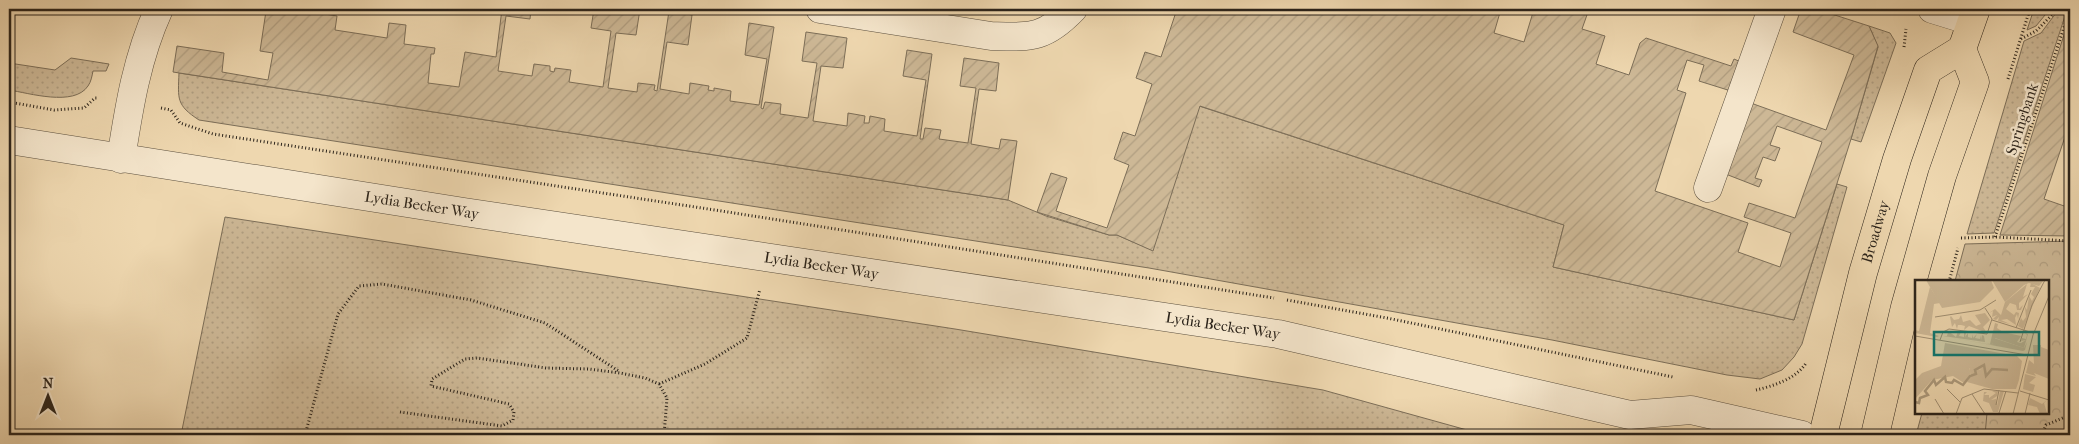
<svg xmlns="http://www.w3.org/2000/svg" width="2079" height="444" font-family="'IM FELL French Canon',serif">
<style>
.grass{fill:url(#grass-dots);stroke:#7c6e58}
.forest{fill:url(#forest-crowns);stroke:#7c6e58}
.garden{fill:url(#garden-furrows);stroke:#7c6e58}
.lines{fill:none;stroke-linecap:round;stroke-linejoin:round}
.minor-casing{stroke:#5c503f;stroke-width:29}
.highway-casing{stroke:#2b231a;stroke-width:29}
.path{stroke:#2b231a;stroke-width:3;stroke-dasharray:1 2.5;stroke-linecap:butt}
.minor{stroke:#f4e5cb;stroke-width:28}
.highway{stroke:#eed7af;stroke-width:28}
.labels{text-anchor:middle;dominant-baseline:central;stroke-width:5;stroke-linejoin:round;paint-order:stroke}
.street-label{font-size:15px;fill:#2b231a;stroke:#f4e5cb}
.inset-river{fill:none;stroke:#ac9a7c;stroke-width:2.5}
.inset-road{fill:none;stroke:#a08f73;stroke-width:1}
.view{fill:#0f766e;fill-opacity:0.15;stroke:#0f766e;stroke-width:2.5}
.inset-edge{fill:none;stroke:#2b231a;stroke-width:2.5}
</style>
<defs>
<pattern id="grass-dots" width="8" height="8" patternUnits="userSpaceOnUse" patternTransform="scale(1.25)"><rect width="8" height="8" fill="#cdb896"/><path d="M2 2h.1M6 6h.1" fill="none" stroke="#b09e81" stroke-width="1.8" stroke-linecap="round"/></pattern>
<pattern id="forest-crowns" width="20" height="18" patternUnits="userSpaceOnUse" patternTransform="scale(1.25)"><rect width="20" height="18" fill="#cdb896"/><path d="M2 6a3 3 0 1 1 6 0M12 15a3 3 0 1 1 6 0" fill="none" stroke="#b09e81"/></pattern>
<pattern id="garden-furrows" width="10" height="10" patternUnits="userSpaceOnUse" patternTransform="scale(1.25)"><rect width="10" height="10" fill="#cdb896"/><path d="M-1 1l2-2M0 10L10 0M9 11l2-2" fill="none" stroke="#b09e81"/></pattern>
</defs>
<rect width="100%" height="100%" fill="#eed7af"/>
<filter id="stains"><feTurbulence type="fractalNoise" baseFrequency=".004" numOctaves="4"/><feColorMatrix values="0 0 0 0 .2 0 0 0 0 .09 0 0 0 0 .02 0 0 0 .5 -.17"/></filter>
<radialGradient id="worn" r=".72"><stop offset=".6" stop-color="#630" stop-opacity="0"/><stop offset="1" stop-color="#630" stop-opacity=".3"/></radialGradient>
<!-- grass -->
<path class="grass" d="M2034,9h16l-14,17 -9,4z
M2067,10l-73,223 -27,1 57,-193 17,-8 15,-20z
M1869,26l21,7 6,10 -35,99 -10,-3 27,-92z
M71,58l38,6 -3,7h-13c-1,5 -2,11 -5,15 -14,21 -59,7 -79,4v-27l46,7z
M179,73l829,127 38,16 63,19h8l35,15 47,-144 365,119 -11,42 241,53 43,-136 10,3 -45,157 -8,13 -12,13 -22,9 -33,-4 -175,-35 -403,-72 -950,-148c-23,-15 -21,-21 -20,-47z
M225,217l730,112 368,61 162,45h-1304z
M2070,387l-35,48h-119l6,-22h126z"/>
<!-- forest -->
<path class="forest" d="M2070,241v194h-85l2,-22h61v-131l-93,-1 10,-37z"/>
<!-- garden -->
<path class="garden" d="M280,9h39v4l18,3 -2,14 52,8 2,-15 17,2 -2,19 31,4 -1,6h-3l-3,29 31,4 6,-35 31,5 6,-48h29l-1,10 -24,-3 -8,55 34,5 2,-12 16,2v5l4,1 1,-4 16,2 -2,12 34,5 8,-56 -20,-3 3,-19h46l-4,26 -20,-2 -8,55 29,4 1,-9 17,2 -1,5 3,1 12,-80 23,4 -4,30 -21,-3 -7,47 29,5 1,-11 19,3 -1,4 6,1v-3l17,3 -1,10 29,4 8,-46 -22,-4 4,-32 25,4 -13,81 2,1 2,-7 16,2 -1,10 28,4 9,-55 -15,-2 4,-29 41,6 -4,30 -22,-2 -8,55 34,5 1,-13 17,3 -1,7h5l1,-7 15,3 -1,12 33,5 9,-56 -23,-4 4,-26 25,4 -12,85h3l2,-11 16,2 -2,9 29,4 8,-55 -16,-2 4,-28 35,5 -3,28 -17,-2 -8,55 28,5 2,-10 16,2 -9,59 -835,-128 4,-26 47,7 -2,19 46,8 5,-27 -13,-2 6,-40 13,2z
M1177,9h324l-7,24 30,9 10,-33h43l11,3 -6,17 23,7 -9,28 33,11 11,-32 6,-5 85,28 3,-7 7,3 -10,29 -32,-10 5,-16 -17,-5 -10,30 9,3 -31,98 93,32 -10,29 42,15 11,-34 -47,-16 5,-14 46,15 27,-76 -45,-16 -7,19 10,3 -5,13 -12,-4 -8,21 7,2 -3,7 -36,-14 25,-71 78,28 28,-75 -61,-23 8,-23h15l53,17 9,20 -27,93 -57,181 -241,-53 11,-42 -364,-119 -47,145 -36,-16h-8l-72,-23 14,-39 16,5 -11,33 51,17 22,-63 -15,-6 9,-27 12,4 17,-52 -16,-6 9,-26 16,5z
M2070,16v106l-26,77 26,9v28l-70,-1z"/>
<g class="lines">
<defs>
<g id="minor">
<path d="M820,9l171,27c40,1 53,3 82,-27"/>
<path d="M1932,9l39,12"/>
<path id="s1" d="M9,140l455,72 814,122 352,81 61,-5 111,25"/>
<path d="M121,159c8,-52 16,-102 38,-150"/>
<path d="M1708,188l64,-179"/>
</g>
<g id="highway">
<path id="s2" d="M1823,435l40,-162 34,-114 31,-89 34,-21"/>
<path d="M1875,435l30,-128 37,-131 33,-94 -13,-33 14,-40"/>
</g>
</defs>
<!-- minor casing -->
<use href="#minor" class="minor-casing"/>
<!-- highway casing -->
<use href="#highway" class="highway-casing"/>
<!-- path -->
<path class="path" d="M2021,39l15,-8 22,-22
M1904,47l2,-18
M2008,79l22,-70
M9,102l45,8 30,-2 11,-10h3
M161,108l10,2 9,13 33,11 502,76 559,88
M1995,237l75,-228
M1961,238l34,-1 75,4
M1949,282l9,-34
M1287,300l100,18 286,59
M659,384l46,-20 42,-26 13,-49
M1756,390c17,-4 40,-11 50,-27
M400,412l102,14 11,-6 1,-8 -5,-8 -78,-18 1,-7 33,-20 12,-1 69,10 43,1 31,4 25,5 14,6 8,14 -3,37
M305,435l33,-121 21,-28 23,-2 89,16 74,23 75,49
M2042,435l4,-10 24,-10"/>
<!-- minor -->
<use href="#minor" class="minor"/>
<!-- highway -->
<use href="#highway" class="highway"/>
</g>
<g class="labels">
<!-- street labels -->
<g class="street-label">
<text transform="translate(2022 119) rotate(-72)">Springbank</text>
<text stroke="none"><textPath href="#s1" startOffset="418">Lydia Becker Way</textPath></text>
<text stroke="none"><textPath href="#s2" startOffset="210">Broadway</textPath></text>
<text stroke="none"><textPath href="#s1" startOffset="822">Lydia Becker Way</textPath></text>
<text stroke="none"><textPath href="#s1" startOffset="1228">Lydia Becker Way</textPath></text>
</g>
</g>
<!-- overview -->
<g transform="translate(1915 280)">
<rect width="134" height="134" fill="#eed7af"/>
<path d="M77,0h52l-5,6 -10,-3 -5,2 -19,17zM15,7l10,16 -6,1 -4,29 9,3 -2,1 -22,-4v-3l4,1zM28,56l49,9 2,-7 30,10 3,-6 -2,8 -2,1zM30,63l72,13 5,5 -3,19 -32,-3 -7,-8 -11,-1 2,5 -7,10 -11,-7 -21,4 -17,19v-19l7,-7 19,-7z" fill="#cdb896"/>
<path d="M118,65h8v2l8,3v29l-15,-6 2,3 -10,-3 3,-13 5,4zM54,87l14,3 4,7 6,-7h13l13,10 -3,9h-24l-25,-7 4,-6z" fill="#cdb896"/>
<path d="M116,3l9,5 -17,41 -5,-3 3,-8 2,3 3,-4 -1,-10 2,3 2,-14 3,5 2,-4 -3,-3 4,-7h-5zM112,4l-4,13 5,-3 -9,9v6l4,-4 -2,5h-4l-1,-5 -6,-2 -4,6 8,6 2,-3 3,1 -1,6 -1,-5 -2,4 1,7 -9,-6 -6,1 9,4 -12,-3 1,-4 -3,3 -3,-1 4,-4 -5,2 1,-6 -4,2 6,-4 6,6 4,-13zM70,33l5,7 -7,7 4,6 -18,-7 -5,4 1,-4 -4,-1h-3l-1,4 -2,-6 -3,4 -2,-10 1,-1 3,4 5,-1 2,-4 2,7 7,-2 6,6 5,-2 -6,-9zM80,43l3,1 -1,4 6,4 18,4 -4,6 4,1 5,-3 -5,1 1,-3 4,1 1,-4 -2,-2 3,1 -4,14 -29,-10 -3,7 -6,-2 4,1zM32,50l9,7 2,-6 3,1 -2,4 5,1v-5l2,1 -1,4 3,-4v4l4,1v-4l1,4 4,-4 -2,4 5,1 1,-4 1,5v-5l2,1 1,6 -42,-6h4l1,-4h-4zM110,94l11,3 -7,6 6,2 -2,7 -10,-3zM77,111h6l-1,5 -6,4 5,-1 1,7 3,-15h4l-6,21h-5l-4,-9 -6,-2 1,-9h3l-3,3h5v3l7,-5zM115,118l12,6 5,-4 -3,3 3,10 -7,1 -3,-7 -9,-2z" fill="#cdb896"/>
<path d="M11,0h65l3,8 -14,14 -38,6zM124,74l10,2v18l-14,-2z" fill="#cdb896"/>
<path class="inset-river" d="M0,122l4,1 1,-5 8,-3 -3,-4 9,-11 2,5 9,-8 1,5 6,1 2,-3 9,5 7,-9 6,-2 -1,-4 9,-5 2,11 6,-7 16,1"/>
<path class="inset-road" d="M20,37l45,-7 16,-10M77,40l41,13M101,48l15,-38M0,56l112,19M25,60l3,-8 6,-3 38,5 5,-15 -7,-11M105,62l12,-37 13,-25M32,109l13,13M105,111l29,9M57,114l13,20M20,119l9,15M81,125l3,-15M84,133l7,-22M41,134l6,-16 22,-9 34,4M98,134l20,-79 16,-39M110,134l5,-21"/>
<path class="view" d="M19,52h105v23h-105z"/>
<rect width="134" height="134" class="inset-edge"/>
</g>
<!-- margin -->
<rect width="2079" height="444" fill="none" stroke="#eed7af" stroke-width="30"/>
<rect x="10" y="10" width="2059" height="424" fill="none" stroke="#2b231a" stroke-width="2.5"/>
<rect x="15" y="15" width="2049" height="414" fill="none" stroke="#2b231a"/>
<!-- north arrow -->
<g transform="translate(48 396)" stroke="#f4e5cb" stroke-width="4" paint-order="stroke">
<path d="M0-4L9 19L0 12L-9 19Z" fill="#2b231a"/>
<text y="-8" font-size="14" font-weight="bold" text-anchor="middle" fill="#2b231a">N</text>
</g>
<rect width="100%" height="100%" filter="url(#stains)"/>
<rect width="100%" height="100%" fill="url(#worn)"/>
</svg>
